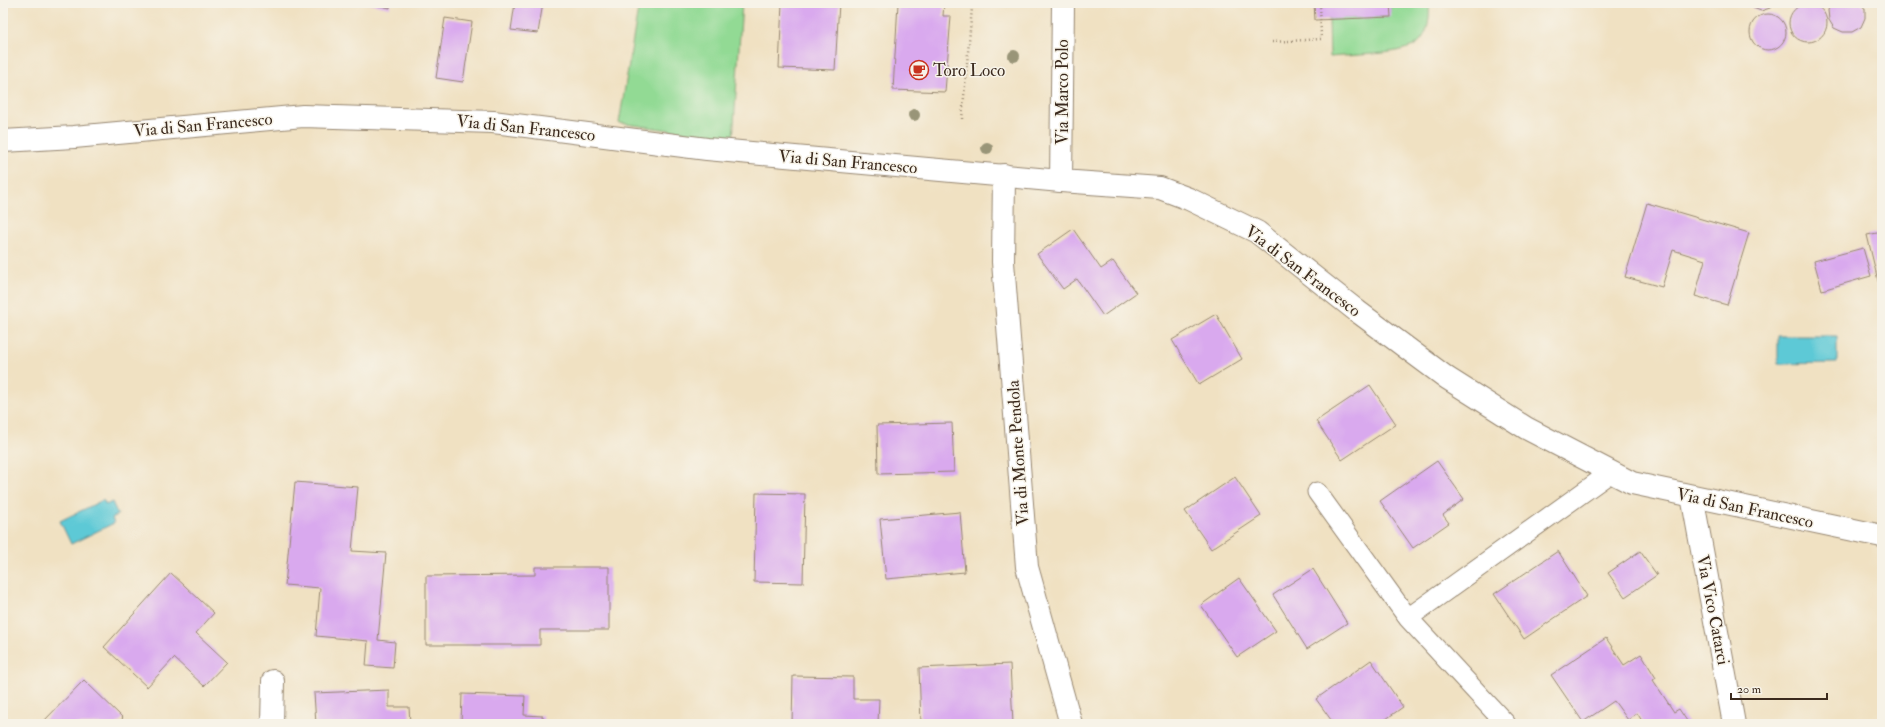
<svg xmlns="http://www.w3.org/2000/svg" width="1885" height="727" font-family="'IM FELL Double Pica',serif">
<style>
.green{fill:#92da94;stroke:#668259}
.water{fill:#5dc9d6;stroke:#4c7a7a}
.building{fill:#d9a9ee}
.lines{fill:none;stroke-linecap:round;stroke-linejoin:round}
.service-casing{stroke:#968670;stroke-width:21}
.minor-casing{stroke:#968670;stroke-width:24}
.tertiary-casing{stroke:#968670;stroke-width:24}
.path{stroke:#968670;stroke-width:2.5;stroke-dasharray:1 3;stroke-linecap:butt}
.service{stroke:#fff;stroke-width:19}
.minor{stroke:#fff;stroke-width:22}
.tertiary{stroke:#fff;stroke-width:22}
.tree{fill:#999578}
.labels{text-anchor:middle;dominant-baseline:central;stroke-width:3;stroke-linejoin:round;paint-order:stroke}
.poi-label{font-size:17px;fill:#3b2a1e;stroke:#f7f3e8;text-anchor:start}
.street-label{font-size:17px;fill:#3b2a1e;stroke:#f7f3e8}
</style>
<rect width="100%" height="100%" fill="#f7f3e8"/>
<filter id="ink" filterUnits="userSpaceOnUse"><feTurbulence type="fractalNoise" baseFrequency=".025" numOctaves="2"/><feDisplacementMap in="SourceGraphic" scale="8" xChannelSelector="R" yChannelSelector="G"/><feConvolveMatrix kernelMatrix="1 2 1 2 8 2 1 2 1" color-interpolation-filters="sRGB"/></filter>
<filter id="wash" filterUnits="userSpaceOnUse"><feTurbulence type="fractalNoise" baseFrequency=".012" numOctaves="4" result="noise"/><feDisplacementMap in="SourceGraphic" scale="16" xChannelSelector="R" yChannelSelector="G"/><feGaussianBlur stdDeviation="0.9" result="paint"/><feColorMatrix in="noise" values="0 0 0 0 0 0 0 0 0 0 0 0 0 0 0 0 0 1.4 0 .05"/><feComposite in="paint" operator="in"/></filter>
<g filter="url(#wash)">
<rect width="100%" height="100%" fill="#f0e1c2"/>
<!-- green -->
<path class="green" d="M639,3h103l-9,136 -114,-16z
M1390,3h39c1,14 0,30 -11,40 -14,12 -69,12 -88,14l-1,-38 61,-2z"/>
<!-- water -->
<path class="water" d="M1778,336h59v27l-59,1z
M103,500l3,5 6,-3 6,13 -6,3 2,5 -43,21 -11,-23z"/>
<g id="blocks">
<!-- building -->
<path class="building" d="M366,3h24v5z
M515,3h28l-5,30 -27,-3z
M782,3h57l-4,67 -56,-2z
M898,3h46l-1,13h8l-6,76 -52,-2z
M1314,3h76l1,14 -76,3z
M1748,3h28l-6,5 -9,3 -8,-3z
M1832,3h29l4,6v9l-4,9 -9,5h-9l-9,-4 -5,-8 -1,-10z
M1789 23a19 19 0 1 1 38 0a19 19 0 1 1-38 0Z
M1750 32a18 18 0 1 1 36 0a18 18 0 1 1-36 0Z
M445,18l27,4 -9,60 -27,-4z
M1647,203l102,30 -22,72 -32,-9 10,-36 -32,-10 -11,37 -37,-10z
M1073,229l28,40 12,-8 23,32 -33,23 -26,-37 -14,10 -26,-35z
M1882,232v61h-1l-14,-58z
M1863,248l8,28 -49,14 -8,-29z
M1216,314l26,45 -43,26 -27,-45z
M1370,385l26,39 -54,36 -26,-39z
M952,423l2,49 -76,2 -1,-49z
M1437,461l27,38 -21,16 6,8 -36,25 -33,-47z
M1235,477l26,39 -50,33 -26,-38z
M295,482l63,5 -6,64 34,2 -8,87 17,2 -2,26 -27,-2 2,-25 -52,-5 4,-48 -35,-3z
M756,493l49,1 -2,89 -49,-1z
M960,512l5,60 -79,7 -6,-60z
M1558,551l29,45 -63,43 -30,-45z
M1640,551l17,24 -32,22 -17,-24z
M535,567h74v63h-69v15h-114v-69l109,-1z
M1313,569l34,54 -40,26 -34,-54z
M171,573l43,40 -18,20 31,29 -23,24 -30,-28 -27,29 -43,-40z
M1239,578l37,53 -39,26 -36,-52z
M1606,638l18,27 17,-11 15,24 -3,2 21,32 5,-3 10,15h-45l-7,-11 -9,7 -14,-19 -31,21 -32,-47z
M1371,660l32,47 -24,17h-45l-18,-25z
M1010,664l3,60h-92l-2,-56z
M793,676l60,1v22h26l-1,25h-86z
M84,680l39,38 -6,6h-76z
M389,690v17h20l1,17h-94l-2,-31z
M462,694l63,2 -1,19 19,1v8h-82z"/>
</g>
</g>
<g filter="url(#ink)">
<use href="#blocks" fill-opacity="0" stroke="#968670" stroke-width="1"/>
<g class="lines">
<defs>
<path id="service" d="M1317,492l91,126 98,106
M1408,618l202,-145"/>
<path id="minor" d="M1004,175l-1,87 24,305 44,157
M1061,181l2,-178
M1692,496l42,228
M272,724l1,-43"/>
<path id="tertiary" d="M3,141l71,-4 229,-21 190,6 214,27 354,32 99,7 29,11 68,33 100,79 90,67 79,50 106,55 250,53"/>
</defs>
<!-- service casing -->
<use href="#service" class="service-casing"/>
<!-- minor casing -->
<use href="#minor" class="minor-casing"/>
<!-- tertiary casing -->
<use href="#tertiary" class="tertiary-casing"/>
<!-- path -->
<path class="path" d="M1272,42l49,-3 -1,-36
M962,119l10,-111"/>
<!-- service -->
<use href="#service" class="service"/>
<!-- minor -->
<use href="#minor" class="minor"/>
<!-- tertiary -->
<use href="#tertiary" class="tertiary"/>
</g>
<!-- trees -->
<g class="tree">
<circle cx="1014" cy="56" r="6"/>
<circle cx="914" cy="115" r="6"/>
<circle cx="987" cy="148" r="6"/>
</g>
</g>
<!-- icons -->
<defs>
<symbol id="cafe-ring" viewBox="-11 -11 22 22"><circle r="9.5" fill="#f7f3e8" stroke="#c8321e" stroke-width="1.5"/><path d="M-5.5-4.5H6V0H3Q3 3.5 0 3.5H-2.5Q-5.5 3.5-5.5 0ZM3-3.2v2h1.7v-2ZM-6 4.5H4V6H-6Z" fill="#c8321e"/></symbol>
</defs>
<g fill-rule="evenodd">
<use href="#cafe-ring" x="908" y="59" width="22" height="22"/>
</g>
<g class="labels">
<!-- poi labels -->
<g class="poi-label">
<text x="933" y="70">Toro Loco</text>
</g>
<!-- street labels -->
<g class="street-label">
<text transform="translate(1062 92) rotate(-90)">Via Marco Polo</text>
<text transform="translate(203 125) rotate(-5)">Via di San Francesco</text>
<text transform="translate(526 128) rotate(6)">Via di San Francesco</text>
<text transform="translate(848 162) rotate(5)">Via di San Francesco</text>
<text transform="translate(1303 271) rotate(37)">Via di San Francesco</text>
<text transform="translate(1018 453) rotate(-94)">Via di Monte Pendola</text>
<text transform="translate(1745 508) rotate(12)">Via di San Francesco</text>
<text transform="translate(1713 610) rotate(79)">Via Vico Catarci</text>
</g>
</g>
<!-- margin -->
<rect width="1885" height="727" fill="none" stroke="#f7f3e8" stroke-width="16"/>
<!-- scale -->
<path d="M1731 693v6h96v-6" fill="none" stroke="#3b2a1e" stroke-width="2"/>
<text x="1737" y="693" font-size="12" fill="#3b2a1e" stroke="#f7f3e8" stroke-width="3" paint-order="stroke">20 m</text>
</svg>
